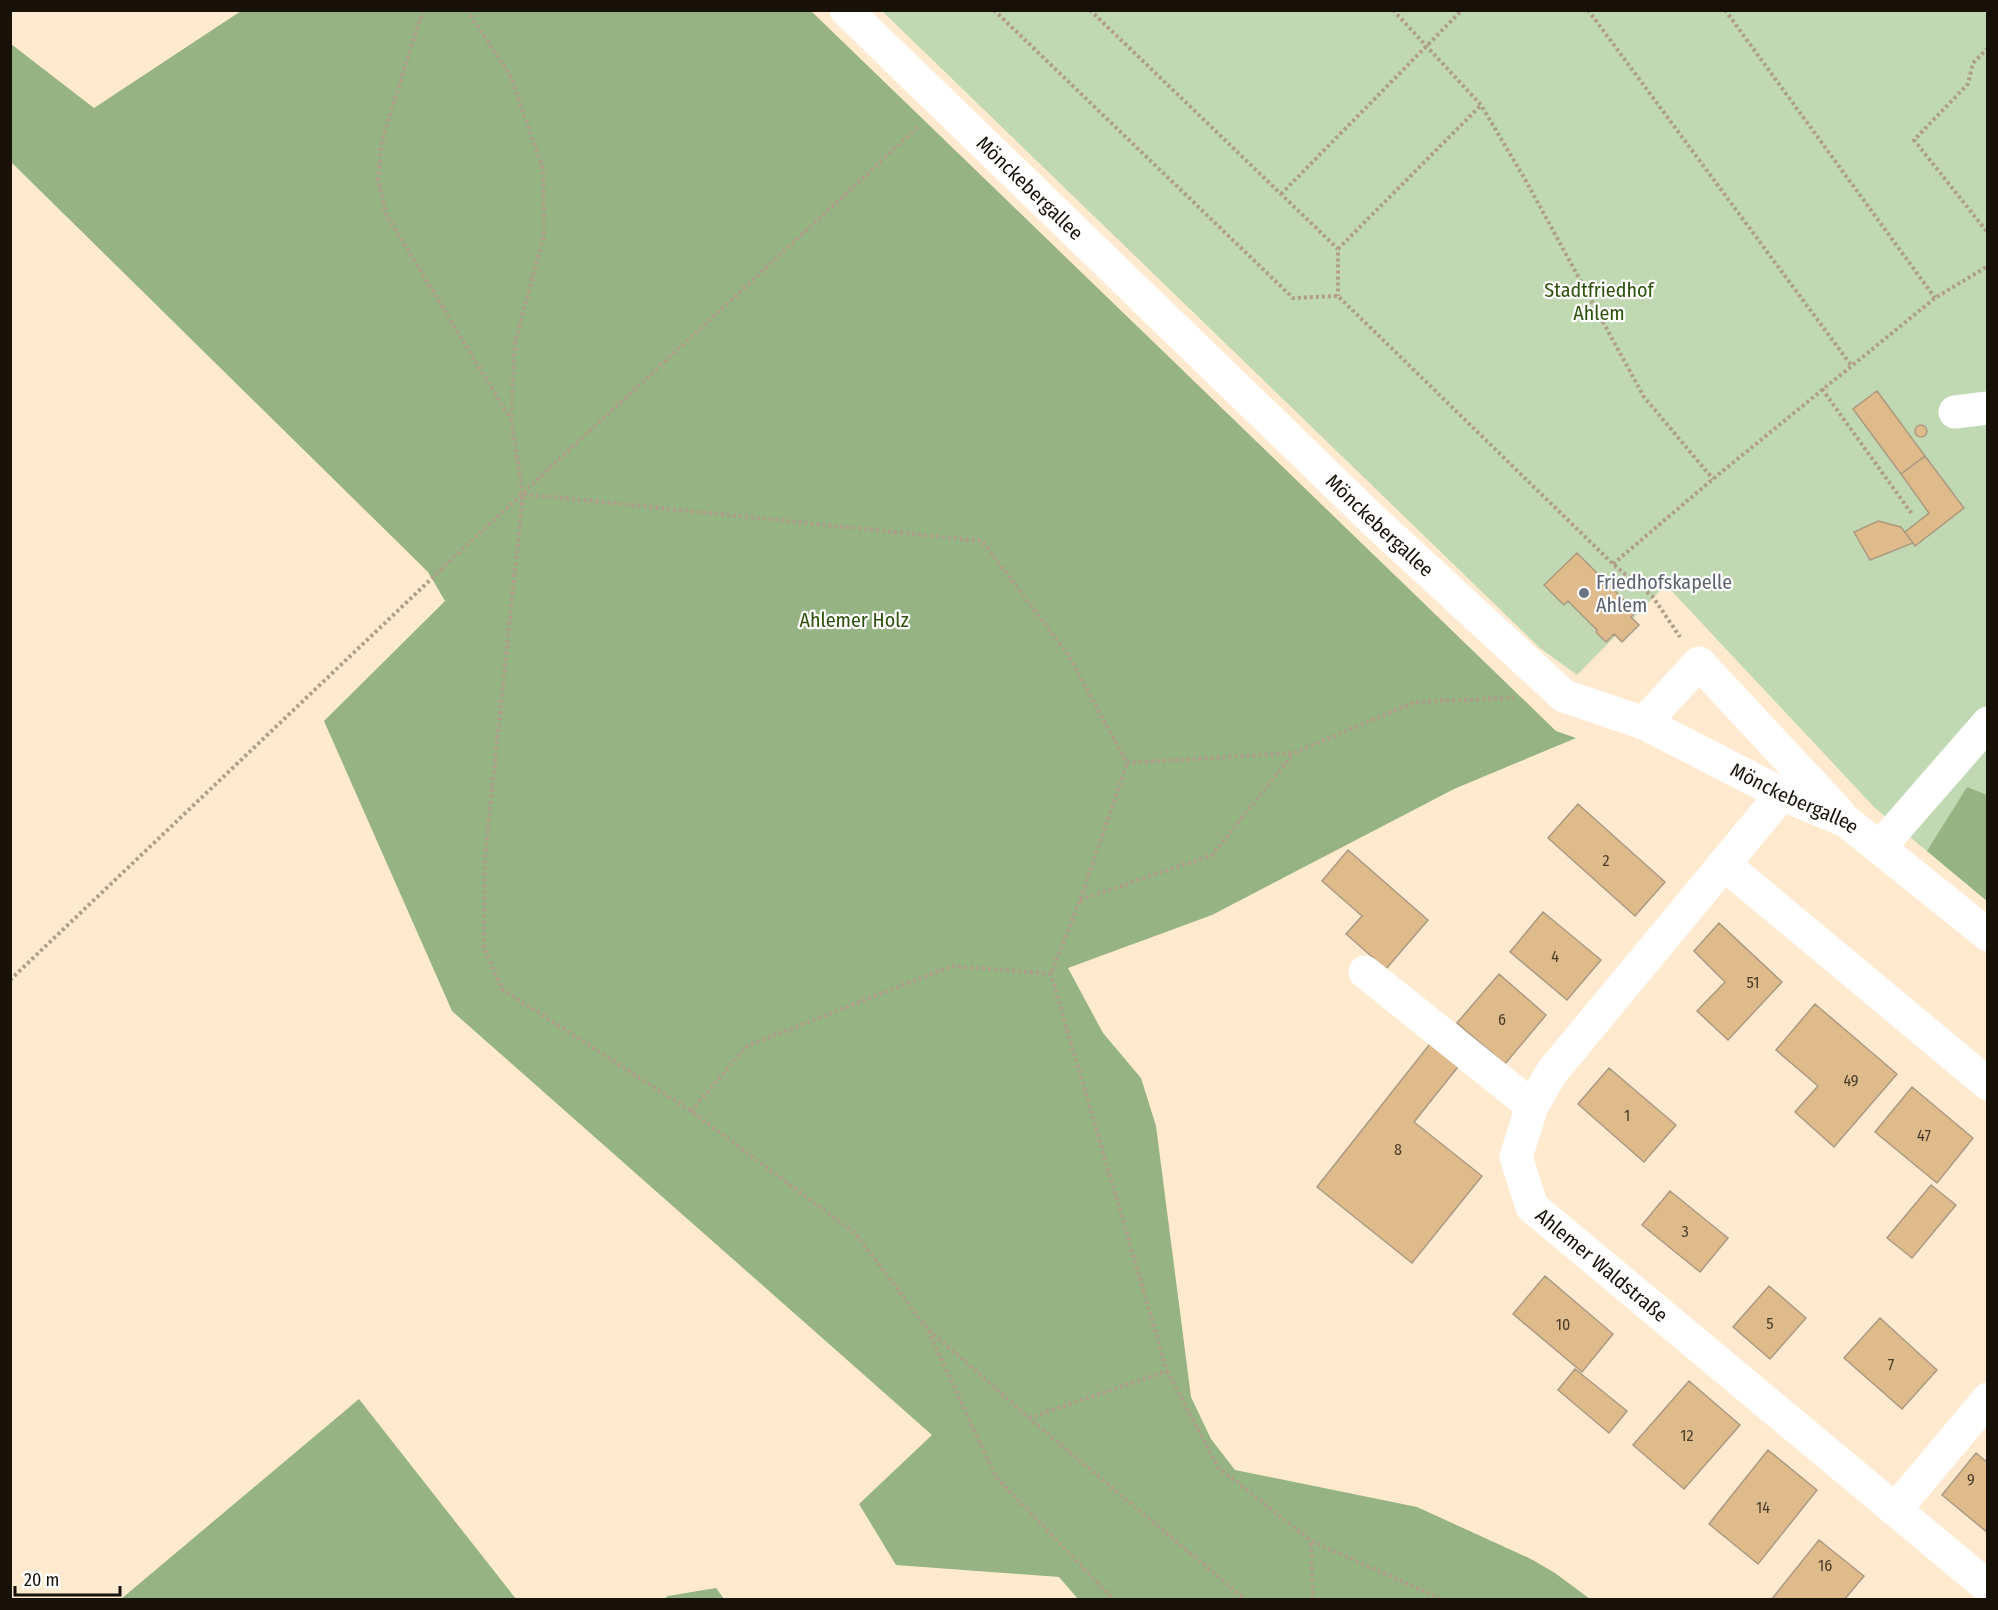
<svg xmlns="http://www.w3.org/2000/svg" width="1998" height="1610" font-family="'Fira Sans Condensed',sans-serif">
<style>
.green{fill:#c1d9b2}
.forest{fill:#95b383}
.building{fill:#dfbb8c;stroke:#ab9980;stroke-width:1.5}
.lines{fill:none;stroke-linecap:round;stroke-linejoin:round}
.path{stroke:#ae9e8a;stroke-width:4;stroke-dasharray:3 3;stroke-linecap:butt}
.minor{stroke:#fff;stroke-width:33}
.worship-dot{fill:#6b7280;stroke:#fff;stroke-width:2}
.labels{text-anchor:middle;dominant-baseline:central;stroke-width:4.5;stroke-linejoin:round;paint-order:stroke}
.number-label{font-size:16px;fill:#4a3c29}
.street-label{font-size:20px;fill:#181108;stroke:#fff}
.park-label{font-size:20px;fill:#2d510a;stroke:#fff}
.worship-label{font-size:20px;fill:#5b616d;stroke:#fff;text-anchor:start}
</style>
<rect width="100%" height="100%" fill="#ffead0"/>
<!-- green -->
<path class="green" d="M882,11h1105v890l-112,-93 -209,-223 -89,90 -37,-27z"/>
<!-- forest -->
<path class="forest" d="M241,11h570l745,720 20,7 -122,51 -242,126 -144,53 35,65 38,45 15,48 35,271 20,42 24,31 182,37 114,52 24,14 35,26h-512l-19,-22 -163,-12 -37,-61 73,-69 -480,-424 -128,-290 121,-120 -17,-29 -417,-410v-118l83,64z
M1967,787l20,8v106l-60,-50z
M359,1399l157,200h-395z
M716,1588l8,11h-60l4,-3z"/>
<!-- building -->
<path class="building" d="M1877,391l48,65 -24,18 -48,-65z
M1915 431a6 6 0 1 1 12 0a6 6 0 1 1-12 0Z
M1925,456l39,52 -49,38 -10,-14 24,-19 -28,-39z
M1878,521l23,6 12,16 -43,17 -16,-28z
M1577,553l49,49 2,-2 10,10 -7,7 8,8 -17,17 -8,-8 -8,8 -10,-10 1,-2 -29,-29 -4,4 -20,-20z
M1578,804l87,78 -30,34 -87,-78z
M1348,850l80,70 -42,49 -40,-35 16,-18 -40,-35z
M1543,912l58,48 -34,40 -57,-48z
M1719,923l63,59 -54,58 -31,-29 28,-29 -31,-31z
M1499,974l47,41 -41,49 -48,-41z
M1815,1004l82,70 -63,73 -39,-35 23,-26 -42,-36z
M1433,1040l28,23 -47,59 68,54 -70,87 -95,-76z
M1609,1068l67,57 -32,37 -66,-58z
M1912,1087l61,51 -36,45 -62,-51z
M1931,1185l25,20 -44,53 -25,-20z
M1670,1191l58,47 -28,34 -58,-47z
M1545,1276l68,58 -31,38 -69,-58z
M1769,1286l37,32 -36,41 -37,-32z
M1880,1318l57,52 -35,39 -58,-51z
M1575,1369l52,42 -18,22 -51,-43z
M1689,1381l51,44 -56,64 -51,-44z
M1768,1450l49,40 -59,74 -49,-40z
M1976,1453l12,10v70l-46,-38z
M1819,1540l45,36 -20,24h-73z"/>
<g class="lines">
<!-- path -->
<path class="path" d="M423,10l-41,130 -4,40 8,34 124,204
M467,10l44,67 32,92 1,66 -29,107 -4,78 12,74 -38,363 -1,91 18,41 189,122 165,123 70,93 103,91 217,182
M994,10l299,288 45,-2 275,268 40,33 27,40
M1090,10l248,239v47
M1393,10l88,95 45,76 118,216 69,82
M1588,10l263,355
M1725,10l210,288
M1988,48l-15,15 -5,21 -54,56 74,93
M1281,194l181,-184
M1338,249l143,-144
M1822,389l90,125
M524,494l458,47 85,112 60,110 166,-10 122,-51 99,-4
M1613,564l100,-85 222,-181 53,-32
M1080,900l132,-45 81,-101
M10,980l461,-439 448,-415
M691,1111l56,-65 205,-80 99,8 29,-74 47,-137
M928,1331l68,146 118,123
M1167,1371l51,96 93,74
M1029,1418l138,-47 -116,-397
M1313,1600l-2,-59 133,59"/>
<!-- minor -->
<g class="minor">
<path id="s1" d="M846,10l526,509 192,177 80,27 138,71 64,27 142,114"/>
<path d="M1955,412l33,-4"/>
<path d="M1644,723l55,-60 140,150"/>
<path id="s2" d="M1782,794l-230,278 -20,34 -16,51 16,50 456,380"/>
<path d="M1880,847l108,-124"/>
<path d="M1725,865l263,219"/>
<path d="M1365,972l167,134"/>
<path d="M1895,1510l93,-111"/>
</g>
</g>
<!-- markers -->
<circle class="worship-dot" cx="1584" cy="593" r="6"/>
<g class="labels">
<!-- number labels -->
<g class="number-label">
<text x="1606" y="860">2</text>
<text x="1555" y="956">4</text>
<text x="1753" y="982">51</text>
<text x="1502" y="1019">6</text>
<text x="1851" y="1080">49</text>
<text x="1627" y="1115">1</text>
<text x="1924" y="1135">47</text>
<text x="1398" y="1149">8</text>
<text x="1685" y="1231">3</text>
<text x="1770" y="1323">5</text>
<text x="1563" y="1324">10</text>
<text x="1891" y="1364">7</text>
<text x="1687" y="1435">12</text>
<text x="1971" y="1479">9</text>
<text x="1763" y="1507">14</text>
<text x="1825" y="1565">16</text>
</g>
<!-- street labels -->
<g class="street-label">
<text stroke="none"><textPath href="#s1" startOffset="256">Mönckebergallee</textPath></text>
<text stroke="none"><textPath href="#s1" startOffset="742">Mönckebergallee</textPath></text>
<text stroke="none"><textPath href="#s1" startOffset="1246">Mönckebergallee</textPath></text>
<text stroke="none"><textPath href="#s2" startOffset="597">Ahlemer Waldstraße</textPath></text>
</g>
<!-- park labels -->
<g class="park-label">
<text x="1599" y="290">Stadtfriedhof<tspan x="1599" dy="23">Ahlem</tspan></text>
<text x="854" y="620">Ahlemer Holz</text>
</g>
<!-- worship labels -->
<g class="worship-label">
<text x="1596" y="582">Friedhofskapelle<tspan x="1596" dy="23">Ahlem</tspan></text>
</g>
</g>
<!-- border -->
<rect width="1998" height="1610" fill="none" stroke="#181108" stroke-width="24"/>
<!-- scale -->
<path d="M15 1586v9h105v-9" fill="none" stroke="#181108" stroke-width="3"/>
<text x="24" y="1586" font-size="18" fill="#181108" stroke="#ffffff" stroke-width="4.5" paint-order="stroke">20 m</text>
</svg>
